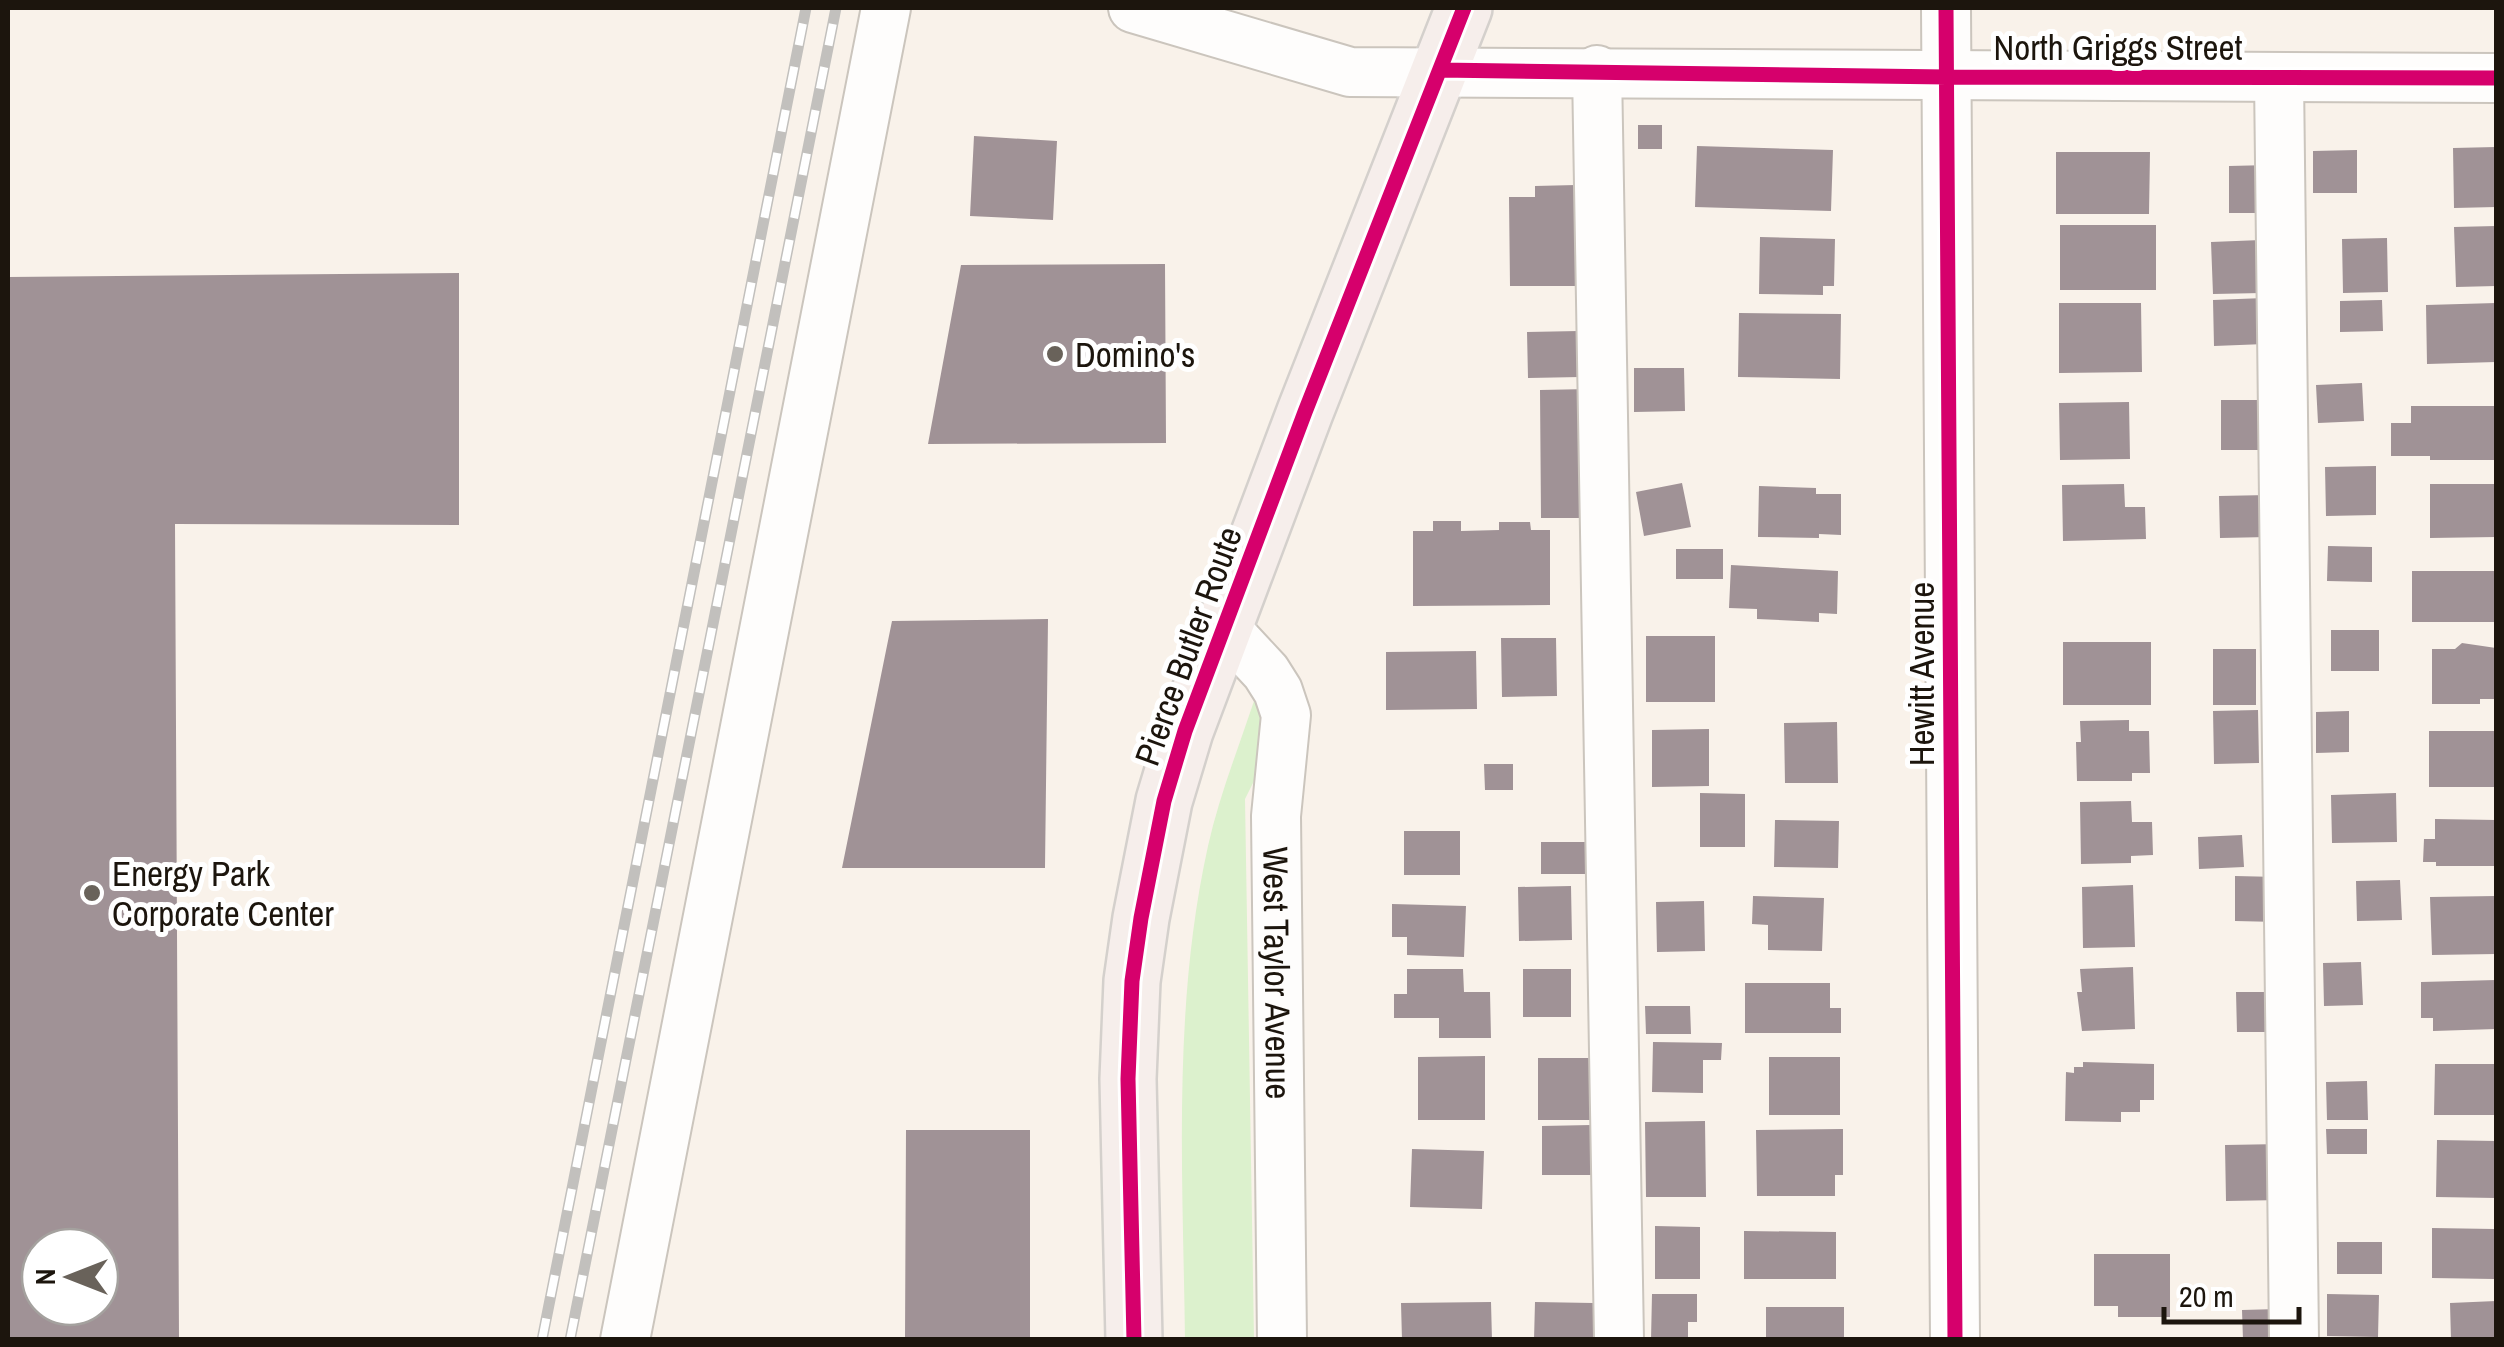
<svg xmlns="http://www.w3.org/2000/svg" width="2504" height="1347" font-family="'Archivo Narrow',sans-serif">
<style>
.grass{fill:#dcf1cd}
.building{fill:#a09296;fill-rule:evenodd}
.lines{fill:none;stroke-linecap:round;stroke-linejoin:round}
.minor-casing{stroke:#cbc5bd;stroke-width:52}
.major-casing{stroke:#d4d0cc;stroke-width:60}
.minor{stroke:#fefdfc;stroke-width:48}
.major{stroke:#f6eeeb;stroke-width:55}
.rail-casing{stroke:#c2c0bd;stroke-width:11}
.rail{stroke:#fff;stroke-width:8;stroke-dasharray:22;stroke-linecap:butt}
.cycleway-casing{stroke:#fff;stroke-width:21}
.cycleway{stroke:#d6006c;stroke-width:15}
.poi-dot{fill:#69625a;stroke:#fff;stroke-width:4}
.labels{text-anchor:middle;dominant-baseline:central;stroke-width:10;stroke-linejoin:round;paint-order:stroke}
.street-label{font-size:35px;fill:#1c150d;stroke:#fff}
.poi-label{font-size:35px;fill:#1c150d;stroke:#fff;text-anchor:start}
</style>
<rect width="100%" height="100%" fill="#f9f2ea"/>
<!-- grass -->
<path class="grass" d="M1254,701l12,5 4,43 -25,50 9,540 -69,1c-2,-165 -13,-331 23,-494 11,-49 30,-97 46,-145z"/>
<!-- building -->
<path class="building" d="M1638,125h24v24h-24z
M974,136l83,5 -4,79 -83,-4z
M1697,146l136,4 -2,61 -136,-4z
M2496,147v60l-42,1 -1,-60z
M2357,150v43h-44v-42z
M2056,152h94l-1,62h-93z
M2270,165l1,48h-42v-47z
M1576,185l1,101h-67l-1,-89h26v-11z
M2060,225h96v65h-96z
M2496,226v60l-40,1 -2,-60z
M1760,237l75,2 -1,47h-11v9l-64,-1z
M2387,238l1,54 -45,1 -1,-54z
M2261,240l1,53 -49,1 -2,-52z
M1165,264l1,179 -238,1 33,-179z
M459,273v252l-284,-1 4,816h-171v-1063zM40,1247h60v60h-60z
M2264,298l1,46 -51,2 -1,-46z
M2382,300l1,31 -43,1v-31z
M2059,303h82l1,69 -83,1z
M2496,303v59l-69,2 -1,-59z
M1739,313l102,1 -1,65 -102,-2z
M1579,331l1,46 -52,1 -1,-46z
M1634,368h50l1,43 -51,1z
M2362,383l2,38 -46,2 -2,-38z
M1589,389v129h-48l-1,-128z
M2221,400h40v50h-40z
M2129,402l1,57 -70,1 -1,-57z
M2411,406h85v54h-66v-4h-39v-33h20z
M2376,466v49l-50,1 -1,-49z
M1682,483l9,44 -47,9 -8,-44z
M2124,484l1,23h20l1,32 -83,2 -1,-56z
M2430,484h66v53l-66,1z
M1759,486l57,2v6h25v41l-22,-1v4l-61,-1z
M2268,495v42l-48,1 -1,-42z
M1433,521h28v10l38,-1v-8h31l1,8h19v75l-137,1v-75h20z
M2328,546l44,1v35l-45,-1z
M1676,549h47v30h-47z
M1731,565l107,6 -1,43 -18,-1v9l-62,-3v-10l-28,-1z
M2412,571h84v51h-84z
M1048,619l-3,249h-203l50,-247z
M2331,630h48v41h-48z
M1646,636h69v66h-69z
M1501,638h55l1,58 -55,1z
M2063,642h88v63h-88z
M2462,643l34,5v51h-16v5h-48v-55h23z
M2213,649h43v56h-43z
M1476,651l1,58 -91,1v-58z
M2258,710l1,53 -45,1 -1,-53z
M2349,711v41l-33,1v-41z
M2129,720v11h20l1,42h-18v8h-55l-1,-39h5l-1,-21z
M1837,722l1,61h-53l-1,-60z
M1709,729v57l-57,1v-57z
M2429,731h67v56h-67z
M1484,764h29v26h-28z
M1700,793l45,1v53h-45z
M2396,793l1,49 -65,1 -1,-48z
M2131,801l1,21h20l1,33 -22,1v7l-50,1 -1,-62z
M2435,819l61,1v46h-60v-4h-13l1,-23h11z
M1775,820l64,1 -1,47 -64,-1z
M1404,831h56v44h-56z
M2242,835l2,32 -45,2 -1,-32z
M1541,842h44v32h-44z
M2235,876l43,1v45l-43,-1z
M2400,880l2,40 -45,1 -1,-40z
M2133,885l2,62 -52,1 -1,-61z
M1571,886l1,54 -53,1 -1,-54z
M1753,896l71,2 -2,53 -54,-1v-25l-16,-1z
M2496,896v58l-64,1 -2,-58z
M1704,901l1,50 -48,1 -1,-50z
M1392,904l74,2 -2,51 -57,-2v-18h-15z
M2361,962l2,43 -39,1 -1,-43z
M2133,967l2,62 -53,2 -5,-39h5l-2,-23z
M1407,969h56l1,23h26l1,46h-52v-20h-45v-24h13z
M1523,969h48v48h-48z
M2496,980v49l-63,2v-13h-12v-36z
M1745,983h85v25h11v25h-96z
M2236,992h43v40h-42z
M1645,1006h45l1,28h-45z
M1653,1042l69,1 -1,17h-18v33l-51,-1z
M1485,1056v64h-67v-63z
M1769,1057h71v58h-71z
M1538,1058h57v62h-57z
M2083,1062l71,2v36h-14v12h-19v10l-56,-1 1,-49 8,1v-6h9z
M2435,1064h61v51h-62z
M2367,1081l1,39h-41l-1,-38z
M1705,1121l1,76h-60l-1,-75z
M1591,1125l1,50h-50v-49z
M1843,1129v46h-8v21h-78l-1,-66z
M2326,1129h41v25h-40z
M906,1130h124v210h-125z
M2437,1140l59,1v57l-60,-1z
M2282,1144l1,56 -57,1 -1,-56z
M1412,1149l72,2 -2,58 -72,-2z
M1655,1226l45,1v52h-45z
M2432,1228l62,1 2,7 -2,43 -62,-1z
M1744,1231l92,1v47h-92z
M2337,1242h45v32h-45z
M2094,1254h76v63h-52v-11h-24z
M1652,1294h45v28h-9v18h-37z
M2327,1294l52,1 -1,42 -51,-1z
M2496,1301v39h-45l-1,-37z
M1491,1302l1,38h-90l-1,-37z
M1535,1302l58,1v37h-59z
M1766,1307h78v33h-78z
M2279,1309v31h-36l-1,-30z"/>
<g class="lines">
<defs>
<g id="minor">
<path d="M1133,8l217,64 1146,6"/>
<path d="M1946,8l9,1332"/>
<path d="M1597,70l22,1270"/>
<path d="M2279,78l15,1262"/>
<path id="s1" d="M1226,629l40,43 12,19 8,24 -10,101 6,524"/>
<path d="M625,1340l261,-1332"/>
</g>
<path id="major" d="M1134,1340l-6,-261 4,-98 9,-63 23,-117 21,-70 120,-319 159,-404"/>
</defs>
<!-- minor casing -->
<use href="#minor" class="minor-casing"/>
<!-- major casing -->
<use href="#major" class="major-casing"/>
<!-- minor -->
<use href="#minor" class="minor"/>
<!-- major -->
<use href="#major" class="major"/>
<defs>
<path id="rail" d="M542,1340l264,-1332
M570,1340l266,-1332"/>
</defs>
<!-- rail casing -->
<use href="#rail" class="rail-casing"/>
<!-- rail -->
<use href="#rail" class="rail"/>
<defs>
<path id="cycleway" d="M1946,8l9,1332
M1440,70l507,7 549,1
M1134,1340l-6,-261 4,-98 9,-63 23,-117 21,-70 120,-319 159,-404"/>
</defs>
<!-- cycleway casing -->
<use href="#cycleway" class="cycleway-casing"/>
<!-- cycleway -->
<use href="#cycleway" class="cycleway"/>
</g>
<!-- markers -->
<g class="poi-dot">
<circle cx="1055" cy="354" r="10"/>
<circle cx="92" cy="893" r="10"/>
</g>
<g class="labels">
<!-- street labels -->
<g class="street-label">
<text x="2118" y="47">North Griggs Street</text>
<text transform="translate(1188 646) rotate(-70)">Pierce Butler Route</text>
<text transform="translate(1921 674) rotate(-90)">Hewitt Avenue</text>
<text stroke="none"><textPath href="#s1" startOffset="365">West Taylor Avenue</textPath></text>
</g>
<!-- poi labels -->
<g class="poi-label">
<text x="1075" y="354">Domino's</text>
<text x="112" y="873">Energy Park<tspan x="112" dy="40">Corporate Center</tspan></text>
</g>
</g>
<!-- border -->
<rect width="2504" height="1347" fill="none" stroke="#1c150d" stroke-width="20"/>
<!-- north arrow -->
<g transform="translate(70 1277) rotate(270)"><circle r="48" fill="#ffffff" stroke="#a4a19e" stroke-width="2.5"/>
<path d="M0-8L18 38L0 25L-18 38Z" fill="#69625a"/>
<text y="-15" font-size="28" font-weight="bold" text-anchor="middle" fill="#1c150d">N</text>
</g>
<!-- scale -->
<path d="M2164 1307v15h135v-15" fill="none" stroke="#1c150d" stroke-width="5"/>
<text x="2179" y="1307" font-size="30" fill="#1c150d" stroke="#ffffff" stroke-width="8" paint-order="stroke">20 m</text>
</svg>
